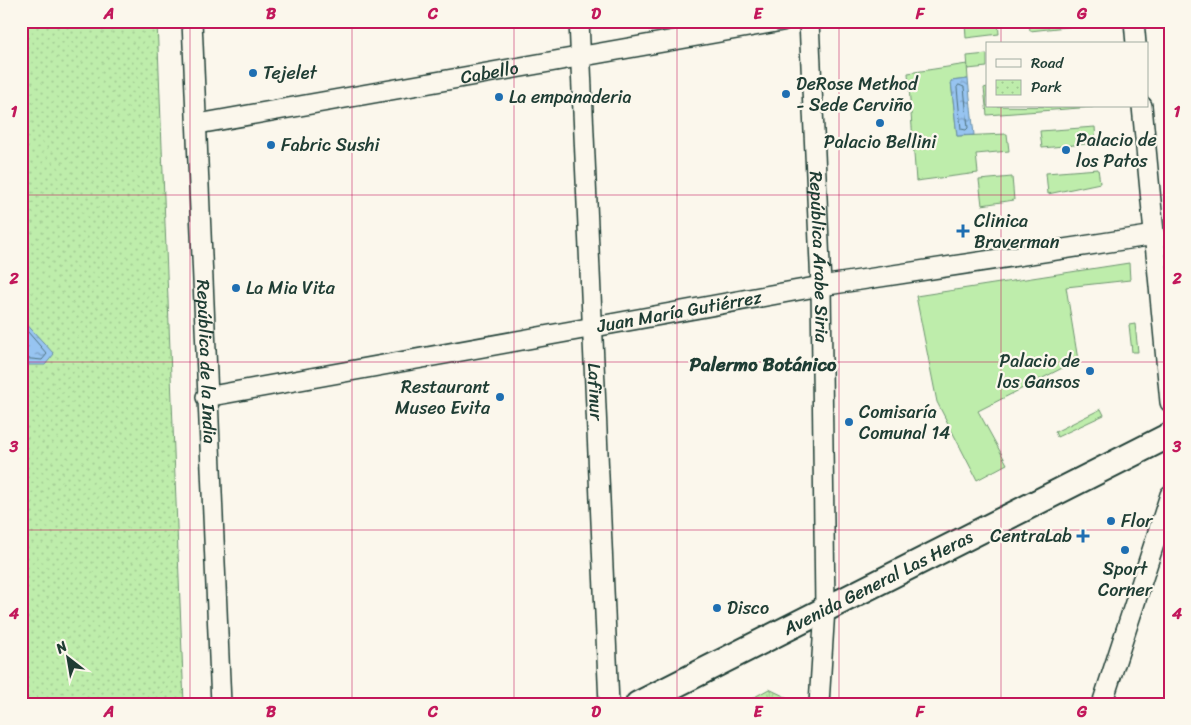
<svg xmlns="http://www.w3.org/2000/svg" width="1191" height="725" font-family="Sriracha,sans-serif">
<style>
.grass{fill:url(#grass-tufts);stroke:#6e9570}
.park{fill:url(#park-dots);stroke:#6e9570}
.garden{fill:#beedab;stroke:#6e9570}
.water{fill:url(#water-ripples);stroke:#678ea5}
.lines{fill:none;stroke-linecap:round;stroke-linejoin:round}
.shore{stroke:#4f7380;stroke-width:1}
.minor-casing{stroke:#1f3d34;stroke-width:22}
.major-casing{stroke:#1f3d34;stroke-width:28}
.minor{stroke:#fbf7ec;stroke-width:19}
.major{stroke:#fbf7ec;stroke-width:24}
.grid{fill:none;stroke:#c2185b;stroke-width:1;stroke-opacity:0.55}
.poi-dot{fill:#1f6fb2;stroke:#fbf7ec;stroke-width:2}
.labels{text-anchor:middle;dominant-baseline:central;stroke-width:4.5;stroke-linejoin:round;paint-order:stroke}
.poi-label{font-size:18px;fill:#1f3d34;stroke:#fbf7ec;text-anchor:start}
.street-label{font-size:18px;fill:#1f3d34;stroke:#fbf7ec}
.neighbourhood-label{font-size:19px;font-weight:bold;fill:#1f3d34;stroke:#fbf7ec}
.neatline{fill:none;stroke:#c2185b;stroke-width:2}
.grid-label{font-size:16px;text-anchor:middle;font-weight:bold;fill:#c2185b}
</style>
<defs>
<pattern id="grass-tufts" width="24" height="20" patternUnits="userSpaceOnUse" patternTransform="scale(1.25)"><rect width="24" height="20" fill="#beedab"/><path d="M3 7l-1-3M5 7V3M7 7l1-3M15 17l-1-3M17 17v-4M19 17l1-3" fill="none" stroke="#a3cc94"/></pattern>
<pattern id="park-dots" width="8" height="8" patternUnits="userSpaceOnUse" patternTransform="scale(1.25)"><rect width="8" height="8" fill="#beedab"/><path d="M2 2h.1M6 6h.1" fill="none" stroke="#a3cc94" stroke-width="1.8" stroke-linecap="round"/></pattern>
<pattern id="water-ripples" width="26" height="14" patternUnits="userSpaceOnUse" patternTransform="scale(1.25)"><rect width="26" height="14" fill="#97c4f1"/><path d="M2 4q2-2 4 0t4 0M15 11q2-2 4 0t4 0" fill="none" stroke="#7ba0c4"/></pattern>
</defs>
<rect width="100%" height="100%" fill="#fbf7ec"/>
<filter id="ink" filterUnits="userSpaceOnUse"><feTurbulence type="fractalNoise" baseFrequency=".02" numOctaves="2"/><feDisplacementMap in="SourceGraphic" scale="10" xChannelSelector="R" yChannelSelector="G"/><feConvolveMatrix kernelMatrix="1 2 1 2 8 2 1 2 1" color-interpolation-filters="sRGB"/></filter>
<g filter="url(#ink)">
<!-- grass -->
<path class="grass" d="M769,689l23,11v4h-50z"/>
<!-- park -->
<path class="park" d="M21,21h136l27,683h-163z"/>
<!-- garden -->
<path class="garden" d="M972,21h26l1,13 -33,4 -1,-16z
M1029,21h55v4l-54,6z
M987,54v13l-19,2 -1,-13z
M967,64l1,15 -17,2 6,55 50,-2 2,17 -33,3 2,19 -62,8 -8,-108z
M987,87v19l106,1 -106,8 -3,-27z
M1095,127l1,16 -54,5 -2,-17z
M1098,169l2,14 -52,11 -2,-21z
M1012,177l2,23 -32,5 -3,-25z
M1129,263l1,17 -64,7 12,73 -100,51 29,53 -30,16 -40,-78 -21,-106z
M1135,324l3,28h-6l-3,-27z
M1101,409l3,6 -47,22 -2,-5z"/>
<!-- water -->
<path class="water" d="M968,79l6,56 -17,1 -6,-55z
M21,318l33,36 -9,11h-20l-4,-4z"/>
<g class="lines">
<!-- shore -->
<path class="shore" d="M959,85l5,2 4,41 -2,2 -5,-1 -4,-41z
M21,324l26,30 -5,6 -21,-2"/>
<defs>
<g id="minor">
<path id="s1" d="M192,21l29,683"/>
<path id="s2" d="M579,21l30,683"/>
<path id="s3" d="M809,21l12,265 4,322 -6,96"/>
<path d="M1134,21l2,23"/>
<path d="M1142,106l28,296"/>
<path id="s4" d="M198,124l584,-103"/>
<path id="s5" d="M206,397l615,-111 334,-51"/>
<path d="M1102,704l68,-209"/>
</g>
<g id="major">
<path id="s6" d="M638,704l532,-269"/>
</g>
</defs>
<!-- minor casing -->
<use href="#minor" class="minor-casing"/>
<!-- major casing -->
<use href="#major" class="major-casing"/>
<!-- minor -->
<use href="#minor" class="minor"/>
<!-- major -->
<use href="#major" class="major"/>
</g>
</g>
<!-- grid -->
<path class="grid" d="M190,21v683M352,21v683M514,21v683M677,21v683M839,21v683M1001,21v23M1001,106v598M21,195h1149M21,362h1149M21,530h1149"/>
<!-- markers -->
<g class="poi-dot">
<circle cx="253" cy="73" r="5"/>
<circle cx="786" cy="94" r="5"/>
<circle cx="499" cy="97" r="5"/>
<circle cx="880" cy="123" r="5"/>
<circle cx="271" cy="145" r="5"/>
<circle cx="1066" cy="150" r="5"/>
<path d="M960.5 223.5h5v5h5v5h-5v5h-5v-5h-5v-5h5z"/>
<circle cx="236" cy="288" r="5"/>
<circle cx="1090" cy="371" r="5"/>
<circle cx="500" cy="397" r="5"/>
<circle cx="849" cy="422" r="5"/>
<circle cx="1111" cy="521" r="5"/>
<path d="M1080.5 528.5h5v5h5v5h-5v5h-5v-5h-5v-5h5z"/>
<circle cx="1125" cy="550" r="5"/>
<circle cx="717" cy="608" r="5"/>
</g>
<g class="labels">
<!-- poi labels -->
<g class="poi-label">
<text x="263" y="73">Tejelet</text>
<text x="796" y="84">DeRose Method<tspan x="796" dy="21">- Sede Cerviño</tspan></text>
<text x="509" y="97">La empanaderia</text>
<text x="1076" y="140">Palacio de<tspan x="1076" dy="21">los Patos</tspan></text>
<text x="880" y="142" text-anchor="middle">Palacio Bellini</text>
<text x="281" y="145">Fabric Sushi</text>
<text x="974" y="221">Clinica<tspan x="974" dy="21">Braverman</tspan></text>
<text x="246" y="288">La Mia Vita</text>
<text x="1080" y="361" text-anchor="end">Palacio de<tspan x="1080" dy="21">los Gansos</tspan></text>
<text x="490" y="387" text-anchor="end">Restaurant<tspan x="490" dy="21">Museo Evita</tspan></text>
<text x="859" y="412">Comisaría<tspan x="859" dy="21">Comunal 14</tspan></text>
<text x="1121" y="521">Flor</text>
<text x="1072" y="536" text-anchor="end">CentraLab</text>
<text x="1125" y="569" text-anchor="middle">Sport<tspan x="1125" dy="21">Corner</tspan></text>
<text x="727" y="608">Disco</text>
</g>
<!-- street labels -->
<g class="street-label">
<text stroke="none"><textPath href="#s4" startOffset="296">Cabello</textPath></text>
<text stroke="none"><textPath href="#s3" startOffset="236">República Árabe Siria</textPath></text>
<text stroke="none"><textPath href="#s5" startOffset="481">Juan María Gutiérrez</textPath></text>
<text stroke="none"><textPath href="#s1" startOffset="341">República de la India</textPath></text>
<text stroke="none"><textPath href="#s2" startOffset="371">Lafinur</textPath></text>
<text stroke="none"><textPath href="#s6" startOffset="269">Avenida General Las Heras</textPath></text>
</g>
<!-- neighbourhood labels -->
<g class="neighbourhood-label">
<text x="763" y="364">Palermo Botánico</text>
</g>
</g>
<!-- margin -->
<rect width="1191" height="725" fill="none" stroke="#fbf7ec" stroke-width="55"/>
<!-- legend -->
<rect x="986" y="42" width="162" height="65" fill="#fbf7ec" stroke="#a3ada2"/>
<rect x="996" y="59" width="25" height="8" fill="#fbf7ec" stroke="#a3ada2"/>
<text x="1031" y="68" font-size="15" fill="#1f3d34">Road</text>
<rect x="996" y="80" width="25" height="15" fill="url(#park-dots)" stroke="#a3ada2"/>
<text x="1031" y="92" font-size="15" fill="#1f3d34">Park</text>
<!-- north arrow -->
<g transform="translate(68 658) rotate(329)" stroke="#fbf7ec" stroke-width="4" paint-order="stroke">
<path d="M0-4L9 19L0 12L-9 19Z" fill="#1f3d34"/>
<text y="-8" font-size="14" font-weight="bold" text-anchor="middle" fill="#1f3d34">N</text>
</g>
<rect x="28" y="28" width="1136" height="670" class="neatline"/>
<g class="grid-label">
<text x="109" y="19">A</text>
<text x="271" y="19">B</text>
<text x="433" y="19">C</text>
<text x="596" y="19">D</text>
<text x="758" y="19">E</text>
<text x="920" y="19">F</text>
<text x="1082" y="19">G</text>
<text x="14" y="117">1</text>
<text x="1177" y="117">1</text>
<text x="14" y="284">2</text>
<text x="1177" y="284">2</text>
<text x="14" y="452">3</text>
<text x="1177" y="452">3</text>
<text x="14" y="619">4</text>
<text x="1177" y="619">4</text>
<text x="109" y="717">A</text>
<text x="271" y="717">B</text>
<text x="433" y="717">C</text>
<text x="596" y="717">D</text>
<text x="758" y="717">E</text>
<text x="920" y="717">F</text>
<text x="1082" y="717">G</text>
</g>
</svg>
